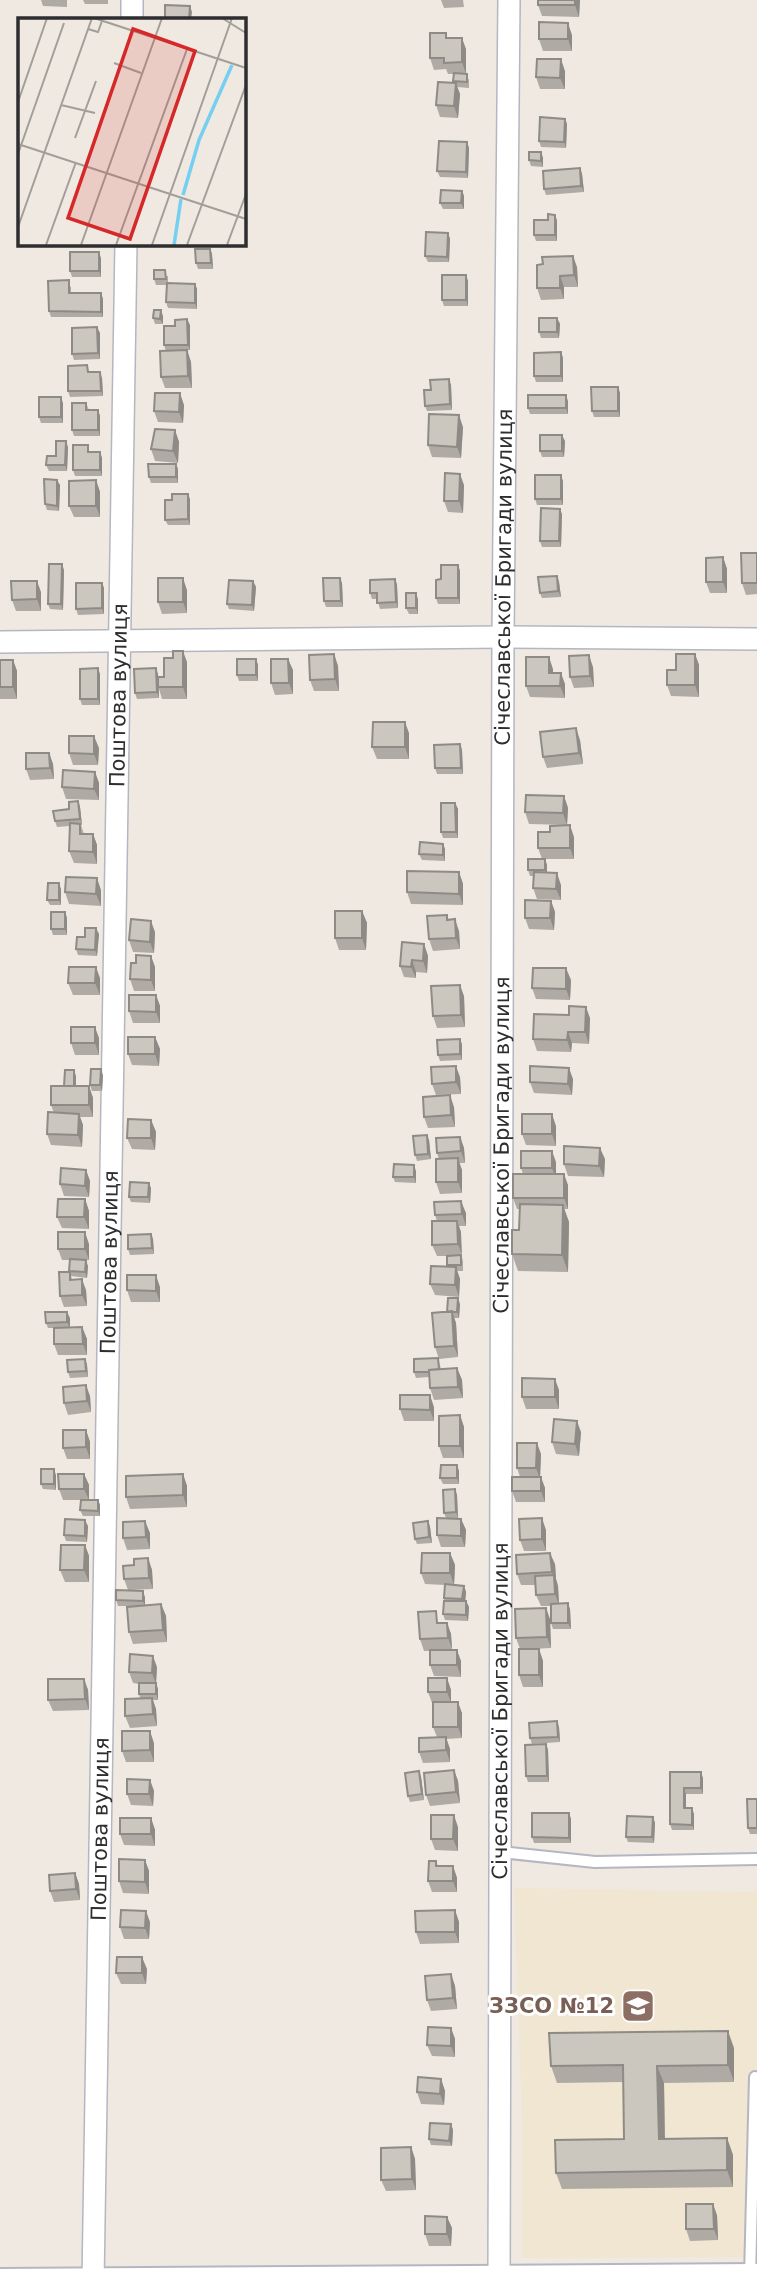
<svg xmlns="http://www.w3.org/2000/svg" width="757" height="2289" font-family="'DejaVu Sans',sans-serif">
<style>
.education{fill:#f0e6d1}
.lines{fill:none;stroke-linecap:round;stroke-linejoin:round}
.service-casing{stroke:#b4b7c1;stroke-width:14}
.minor-casing{stroke:#b4b7c1;stroke-width:24}
.tertiary-casing{stroke:#b4b7c1;stroke-width:30}
.service{stroke:#fff;stroke-width:10}
.minor{stroke:#fff;stroke-width:21}
.tertiary{stroke:#fff;stroke-width:26}
.wall{fill:#afaba4}
.shaded-wall{fill:#8e8b86}
.building{fill:#cbc7bf;stroke:#8e8b86;stroke-width:2}
.labels{text-anchor:middle;dominant-baseline:central;stroke-width:6;stroke-linejoin:round;paint-order:stroke}
.street-label{font-size:21px;fill:#2e2e2e;stroke:#fff}
.education-label{font-size:21px;font-weight:bold;fill:#785e54;stroke:#fff;text-anchor:end}
.inset-river{fill:none;stroke:#75cff0;stroke-width:3.5}
.inset-road{fill:none;stroke:#a29e99;stroke-width:2}
.view{fill:#d62828;fill-opacity:0.15;stroke:#d62828;stroke-width:3.5}
.inset-edge{fill:none;stroke:#2e2e2e;stroke-width:3.5}
</style>
<rect width="100%" height="100%" fill="#efe9e1"/>
<!-- education -->
<path class="education" d="M757,1887v370l-235,1v-137l-8,-233 240,4z"/>
<g class="lines">
<defs>
<path id="service" d="M500,1852l95,10 162,-3
M750,2277l5,-200"/>
<g id="minor">
<path d="M132,19v-19"/>
<path d="M0,642l503,-5 254,2"/>
<path id="s1" d="M93,2282l33,-2039"/>
<path id="s2" d="M499,2289l4,-1652 6,-637"/>
</g>
<path id="tertiary" d="M0,2282l757,-5"/>
</defs>
<!-- service casing -->
<use href="#service" class="service-casing"/>
<!-- minor casing -->
<use href="#minor" class="minor-casing"/>
<!-- tertiary casing -->
<use href="#tertiary" class="tertiary-casing"/>
<!-- service -->
<use href="#service" class="service"/>
<!-- minor -->
<use href="#minor" class="minor"/>
<!-- tertiary -->
<use href="#tertiary" class="tertiary"/>
</g>
<!-- wall -->
<path class="wall" d="M41,0h26v7l-24,-1z
M83,0h25v4h-23z
M441,0h22l1,7 -20,1z
M580,0l-1,17 -37,-1 -4,-11z
M572,35v16h-29l-4,-12z
M448,38l18,11v25l3,6v8l-12,-1 3,7 -2,24 -18,-1 -4,-12 18,-22v-9h-6l-2,-5 -12,1 -4,-12z
M565,71v18h-25l-4,-12z
M565,119l2,5 -1,24 -25,-1 -2,-6z
M467,142l2,6 -1,30 -28,-1 -3,-6z
M541,152l2,6v9l-12,-1 -2,-6z
M580,168l2,6 2,18 -38,3 -2,-6z
M462,191l2,5v13h-21l-3,-6z
M557,220v21h-21l-2,-6z
M448,233l2,6 -1,23h-21l-3,-6z
M210,249l2,5 1,15h-15l-2,-6z
M101,258v19h-29l-2,-6z
M577,267l1,20h-14v12l-23,1 -4,-12z
M466,275l2,6v25h-24l-2,-6z
M168,276v7l27,1 2,5v20l-29,-1 -2,-6 1,-17h-11l-2,-6z
M71,286v7h30l2,6v18h-52l-2,-6z
M163,316v8h-8l-2,-6z
M557,318l3,6 -1,14h-18l-2,-6z
M190,325v25h-3l4,12 1,26h-27l-4,-11 5,-26 -2,-6 11,-19z
M100,333v26l-26,1 -2,-6z
M561,352l2,6v24h-27l-2,-6z
M90,372l12,6 1,18 -33,1 -2,-6z
M451,385l1,25 -25,1 -2,-5 6,-16z
M618,387l2,6v24h-26l-2,-6z
M568,401v13h-38l-2,-6z
M63,403v20h-22l-2,-6z
M86,403l3,7h9l2,6v20h-26l-2,-6z
M184,405l-1,18 -25,-1 -4,-11z
M463,427l-2,31 -29,-1 -4,-12z
M175,430l4,12 -1,21 -23,-2 -4,-12z
M565,441l-1,16h-22l-2,-6z
M68,447l-1,24h-18l-3,-6 10,-9z
M90,452h10l2,6v18h-27l-2,-6z
M176,464l2,5v14h-27l-2,-6z
M96,480l4,12v25h-26l-5,-11z
M563,481v24h-26l-2,-6z
M60,485l-1,26 -12,-1 -2,-6z
M464,485l-1,28 -15,-1 -4,-11z
M190,499v26h-22l-3,-5 7,-20z
M562,514l-1,33h-19l-2,-6z
M757,553v41l-11,1 -4,-12z
M723,557l4,12v24h-17l-4,-11z
M458,565l2,6v33h-22l-2,-6 5,-19z
M64,570l-1,40 -13,-1 -2,-5z
M557,576l2,6 2,15 -19,1 -2,-5z
M395,579l2,6 1,23 -18,1 -3,-10h-5l-2,-6z
M253,581l3,6 -2,24 -25,-2 -2,-5z
M102,583l2,5v26l-26,1 -2,-6z
M342,583l1,24h-17l-2,-6z
M187,590v23l-25,1 -4,-12z
M41,592v19h-25l-4,-11z
M418,599v15h-9l-3,-6z
M334,654l4,12 1,25h-25l-4,-11z
M695,654l4,11v32l-28,-1 -4,-11z
M256,659l2,6v16h-19l-2,-6z
M0,660h13l4,11v28h-17z
M187,662v37h-25l-3,-10v9l-22,1 -2,-6 23,-19v3h6z
M593,667l1,20 -20,1 -4,-11z
M553,669v4l12,11v14l-35,-1 -4,-11z
M293,670v24l-18,1 -4,-12z
M100,674v31h-18l-2,-6z
M409,733v26h-32l-5,-12z
M580,740l3,24 -36,4 -4,-11z
M460,744l2,6 1,24h-26l-2,-6z
M99,748l-1,17h-25l-4,-12z
M49,753l4,11 1,15 -24,1 -4,-11z
M95,772l4,11v17l-33,-1 -4,-12z
M564,796l4,12 -1,17 -38,-1 -4,-12z
M78,801l2,6 2,18h-1l3,9h9l4,11v19l-23,-1 -5,-12 1,-25 -13,1 -2,-6z
M455,803l3,6v29h-15l-2,-6z
M574,837v22h-32l-4,-11z
M443,844l2,5v12l-23,-1 -3,-6z
M545,859l2,6v8l14,12v15l-24,-1 -4,-11 1,-12h-4l-2,-6z
M459,872l4,12v21l-52,-1 -4,-12z
M61,889v16h-11l-3,-5z
M101,890v16l-32,-2 -4,-12z
M551,901l4,11 -1,18 -25,-1 -4,-11z
M362,911l5,12 -1,27h-27l-4,-12z
M65,912l2,6v17h-14l-2,-6z
M447,915l2,5 10,11 1,18 -27,2 -4,-12z
M155,932l-1,21 -21,-1 -4,-12z
M99,934l-2,22 -19,-1 -2,-6 9,-12z
M424,944l4,12 -1,17 -11,-1v6l-12,-1 -4,-11z
M151,956l4,11v24h-21l-4,-12 6,-16z
M100,978v17h-27l-5,-12z
M571,980l-1,20 -34,-1 -4,-11z
M156,995l4,11v17h-27l-4,-12z
M464,996l1,31 -28,1 -4,-12z
M590,1018l-1,26 -17,-1 -1,9 -34,-1 -4,-12z
M155,1037l5,12 -1,17 -27,-1 -4,-11z
M99,1038v17h-24l-4,-12z
M462,1044v16l-22,1 -2,-6z
M103,1075l-1,16h-10l-2,-6z
M76,1076v10h13l4,12v19h-13l3,8 -1,22 -31,-2 -4,-11 7,-21 -3,-8 13,-19z
M460,1077l1,17 -25,1 -4,-11z
M573,1079l-1,16 -38,-2 -4,-11z
M454,1107l1,20 -27,1 -4,-11z
M151,1120l5,12 -1,18 -23,-1 -5,-11z
M556,1126v20l-30,-1 -4,-11z
M460,1137l4,11 1,15h-6l3,7v23l-22,1 -4,-12 3,-23 -2,-6z
M429,1140l2,19 -14,2 -2,-6z
M605,1159l-1,18 -36,-1 -4,-12z
M556,1162v12l12,11v24h-4l5,13 -1,50 -50,-1 -6,-17 7,-24 1,-21h-3l-4,-11 10,-24 -2,-6z
M86,1170l4,11 -1,16 -25,-1 -4,-12z
M416,1171v12l-21,-1 -2,-5z
M151,1188l-1,15 -19,-1 -2,-5z
M85,1199l4,12v18l-27,-1 -5,-11z
M466,1213v13h-7l2,6v23l2,6v10h-6l3,8 -1,18 -24,-2 -5,-11 18,-17 -1,-11h-10l-5,-11 5,-24 -2,-6z
M153,1239l1,15 -24,1 -2,-6z
M89,1244v16h-7l6,6 -1,12 -16,-2 1,3 14,11 1,16 -23,1 -4,-11 10,-24v-12h-8l-4,-11z
M160,1287v15h-29l-4,-12z
M460,1304l-1,14h-5l2,5 2,34 -19,2 -4,-12 12,-35z
M70,1318v9h12l5,12v16h-29l-4,-11v-16h-6l-2,-5z
M438,1358l3,11 16,-1 5,12 1,18 -29,2 -4,-12 -1,-11 -13,1 -2,-6z
M85,1359l2,6 1,12 -18,1 -2,-6z
M559,1390v19h-33l-4,-12z
M90,1396l1,16 -23,3 -4,-12z
M434,1407v14h-30l-4,-12z
M460,1415l4,12v31h-21l-4,-12z
M86,1430l4,12v17h-23l-4,-11z
M581,1432l-2,24 -23,-2 -4,-12z
M541,1454l-1,23 5,11v14h-29l-4,-11 8,-14 -3,-9z
M457,1465l2,6v13h-16l-3,-6z
M84,1474l5,11v15h9l2,5v11h-17l-3,-6 1,-10h-18l-4,-11z
M183,1474l4,12v21l-57,2 -4,-12z
M56,1475v15l-13,-1 -2,-5z
M455,1489l2,6 1,23h-12l-2,-5z
M461,1519l5,11 -1,17h-24l-4,-12z
M428,1521l2,6 2,16 -15,1 -2,-5z
M88,1526l-1,16 -21,-1 -2,-6z
M546,1530v21h-22l-4,-11z
M150,1533v16l-23,1 -4,-12z
M85,1545l4,11v26h-24l-5,-12z
M450,1553l5,12 -1,20 10,1 2,6 -1,9h1l3,6 -1,14 -23,-1 -2,-6 2,-29 -20,-1 -4,-11z
M148,1558l4,12 1,19 -25,1 -4,-11 10,-14z
M555,1564l1,15 2,7 1,17 11,6 1,20h-18l-2,-6v-17h-10l-5,-11v-10h-15l-4,-11z
M145,1597v8l16,-1 5,12 1,26 -34,2 -4,-12 3,-26h-14l-2,-6z
M550,1619l1,29 -19,1h7l4,12v26h-20l-4,-12 1,-26 -4,-11z
M440,1623h7l4,11 1,15 9,12v16l-27,-1 -4,-11v-14h-6l-4,-12z
M157,1667l-1,16 2,6v11h-5l3,9 1,17 -27,2 -5,-12 15,-18 -1,-4v-10l-6,-1 -4,-11z
M447,1678l4,12v12l11,11v25l-16,1 4,10v13l-27,1 -4,-11 18,-15 -4,-10v-24h-1l-4,-11z
M84,1679l4,11 1,20 -36,1 -5,-11z
M559,1727l1,15 -28,2 -2,-6z
M154,1743v19h-28l-4,-11z
M546,1744l2,6 1,32h-21l-2,-6z
M454,1770l4,11 2,22 -30,3 -4,-11z
M670,1772l33,6v16h-17v14l8,6v16h-22l-2,-6z
M421,1777l3,23 -14,2 -2,-6z
M150,1780l4,11 -1,15 -22,-1 -4,-11z
M757,1799v35h-7l-2,-6z
M569,1813l2,6v24h-37l-2,-6z
M653,1817l2,6 -1,20 -26,-1 -2,-5z
M151,1818l4,12v16l-31,-1 -4,-11z
M458,1827v24l-23,-1 -4,-11z
M145,1860l4,11v23l-26,-1 -4,-12z
M436,1861l2,5h15l4,12v14h-25l-4,-11z
M75,1873l4,11 1,16 -26,2 -4,-11z
M455,1910l4,12v21l-39,1 -4,-12z
M150,1922l-1,17h-25l-4,-12z
M147,1969l-1,15h-25l-5,-11z
M451,1974l4,12 2,23 -26,2 -4,-11z
M451,2028l4,11v18l-23,-1 -5,-11z
M734,2048v34l-70,1 1,56 62,-1 6,17v32l-171,2 -6,-16 68,-34 -1,-57 -66,1 -6,-17z
M441,2079l4,12 -1,14 -23,-1 -4,-12z
M451,2124l2,6 -1,16 -21,-1 -2,-6z
M411,2147l4,12 1,31 -30,1 -5,-11z
M717,2215l1,25 -28,1 -4,-12z
M447,2217l5,11 -1,18h-22l-4,-12z"/>
<!-- shaded-wall -->
<path class="shaded-wall" d="M575,0h5l-1,17 -4,-12z
M190,6l2,6 -1,7h-2z
M568,23l4,12v16l-4,-12z
M462,38l4,11v25l-4,-12z
M561,59l4,12v18l-5,-11z
M456,83l4,11 -2,24 -4,-12z
M565,119l2,5 -1,24 -2,-6z
M467,142l2,6 -1,30 -2,-6z
M541,152l2,6v9l-2,-6z
M580,168l2,6 2,18 -3,-6z
M462,191l2,5v13l-3,-6z
M555,215l2,5v21l-2,-6z
M448,233l2,6 -1,23 -2,-5z
M210,249l2,5 1,15 -2,-6z
M99,252l2,6v19l-2,-6z
M573,256l4,11 1,20 -4,-12z
M466,275l2,6v25l-2,-6z
M560,276l4,11v12l-4,-11z
M195,284l2,5v20l-2,-6z
M101,293l2,6v18l-2,-5z
M161,310l2,6v8l-3,-5z
M557,318l3,6 -1,14 -2,-6z
M187,319l3,6v25l-2,-5z
M97,327l3,6v26l-2,-6z
M187,350l4,12 1,26 -4,-12z
M561,352l2,6v24l-2,-6z
M100,372l2,6 1,18 -2,-5z
M449,379l2,6 1,25 -2,-6z
M618,387l2,6v24l-2,-6z
M180,393l4,12 -1,18 -4,-11z
M566,395l2,6v13l-2,-6z
M61,397l2,6v20l-2,-6z
M98,410l2,6v20l-2,-6z
M459,415l4,12 -2,31 -4,-11z
M175,430l4,12 -1,21 -5,-12z
M562,435l3,6 -1,16 -2,-6z
M66,441l2,6 -1,24 -2,-6z
M100,452l2,6v18l-2,-6z
M176,464l2,5v14l-2,-6z
M460,474l4,11 -1,28 -4,-12z
M561,475l2,6v24l-2,-6z
M57,480l3,5 -1,26 -2,-5z
M96,480l4,12v25l-4,-11z
M188,494l2,5v26l-2,-6z
M560,509l2,5 -1,33 -2,-6z
M723,557l4,12v24l-4,-11z
M62,564l2,6 -1,40 -2,-6z
M458,565l2,6v33l-2,-6z
M557,576l2,6 2,15 -3,-6z
M183,578l4,12v23l-4,-11z
M340,578l2,5 1,24 -2,-6z
M395,579l2,6 1,23 -2,-6z
M37,581l4,11v19l-4,-12z
M253,581l3,6 -2,24 -2,-6z
M102,583l2,5v26l-2,-6z
M416,593l2,6v15l-2,-6z
M183,651l4,11v37l-4,-12z
M334,654l4,12 1,25 -4,-12z
M695,654l4,11v32l-4,-12z
M589,655l4,12 1,20 -4,-11z
M549,657l4,12v15l-4,-11z
M256,659l2,6v16l-2,-6z
M288,659l5,11v24l-4,-11z
M13,660l4,11v28l-4,-12z
M98,668l2,6v31l-2,-6z
M156,668l2,6 1,24 -2,-6z
M561,673l4,11v14l-5,-12z
M405,722l4,11v26l-4,-12z
M576,728l4,12 3,24 -4,-11z
M94,736l5,12 -1,17 -4,-11z
M460,744l2,6 1,24 -2,-6z
M49,753l4,11 1,15 -4,-11z
M95,772l4,11v17l-5,-11z
M564,796l4,12 -1,17 -4,-12z
M78,801l2,6 2,18 -2,-6z
M455,803l3,6v29l-2,-6z
M570,825l4,12v22l-4,-11z
M93,834l4,11v19l-4,-12z
M443,844l2,5v12l-2,-6z
M545,859l2,6v11l-2,-6z
M459,872l4,12v21l-4,-11z
M557,873l4,12v15l-5,-11z
M97,878l4,12v16l-5,-12z
M59,883l2,6v16l-2,-5z
M551,901l4,11 -1,18 -4,-12z
M362,911l5,12 -1,27 -4,-12z
M65,912l2,6v17l-2,-6z
M455,919l4,12 1,18 -4,-11z
M151,921l4,11 -1,21 -4,-11z
M96,928l3,6 -2,22 -2,-6z
M424,944l4,12 -1,17 -4,-12z
M151,956l4,11v24l-4,-11z
M412,960l4,12v6l-5,-11z
M96,967l4,11v17l-5,-12z
M566,968l5,12 -1,20 -4,-11z
M460,985l4,11 1,31 -4,-12z
M156,995l4,11v17l-4,-11z
M586,1007l4,11 -1,26 -4,-12z
M95,1027l4,11v17l-4,-12z
M568,1032l4,11 -1,9 -4,-12z
M155,1037l5,12 -1,17 -4,-12z
M460,1039l2,5v16l-2,-6z
M456,1066l4,11 1,17 -5,-12z
M569,1068l4,11 -1,16 -4,-11z
M101,1069l2,6 -1,16 -2,-6z
M74,1070l2,6v16l-2,-6z
M89,1086l4,12v19l-4,-12z
M450,1095l4,12 1,20 -4,-12z
M79,1114l4,11 -1,22 -4,-12z
M552,1114l4,12v20l-4,-12z
M151,1120l5,12 -1,18 -4,-12z
M427,1135l2,5 2,19 -3,-5z
M460,1137l4,11 1,15 -4,-12z
M600,1148l5,11 -1,18 -5,-11z
M552,1151l4,11v18l-4,-12z
M458,1158l4,12v23l-4,-11z
M414,1165l2,6v12l-2,-6z
M86,1170l4,11 -1,16 -4,-11z
M564,1174l4,11v24l-4,-11z
M149,1183l2,5 -1,15 -2,-6z
M85,1199l4,12v18l-5,-12z
M461,1201l5,12v13l-4,-12z
M563,1205l6,17 -1,50 -6,-17z
M457,1221l4,11 1,23 -4,-11z
M85,1232l4,12v16l-4,-11z
M151,1234l2,5 1,15 -2,-6z
M86,1260l2,6 -1,12 -2,-6z
M456,1267l4,12 -1,18 -4,-12z
M156,1275l4,12v15l-4,-11z
M82,1279l4,11 1,16 -5,-11z
M458,1298l2,6 -1,14 -2,-6z
M452,1311l4,12 2,34 -4,-11z
M67,1312l3,6v10l-3,-6z
M82,1327l5,12v16l-4,-11z
M85,1359l2,6 1,12 -2,-6z
M457,1368l5,12 1,18 -5,-11z
M555,1379l4,11v19l-4,-12z
M86,1385l4,11 1,16 -4,-11z
M430,1395l4,12v14l-4,-11z
M460,1415l4,12v31l-4,-12z
M577,1421l4,11 -2,24 -4,-12z
M86,1430l4,12v17l-4,-12z
M537,1443l4,11 -1,25 -4,-11z
M457,1465l2,6v13l-2,-6z
M54,1469l2,6v15l-2,-6z
M84,1474l5,11v15l-5,-11z
M183,1474l4,12v21l-4,-12z
M541,1477l4,11v14l-4,-11z
M455,1489l2,6 1,23 -2,-6z
M98,1500l2,5v11l-2,-5z
M542,1518l4,12v21l-4,-12z
M461,1519l5,11 -1,17 -4,-11z
M85,1520l3,6 -1,16 -2,-6z
M145,1521l5,12v16l-4,-12z
M428,1521l2,6 2,16 -3,-6z
M85,1545l4,11v26l-5,-12z
M450,1553l5,12 -1,20 -4,-12z
M550,1553l5,11 1,15 2,7 1,19 -4,-11 -1,-15 -2,-7z
M148,1558l4,12 1,19 -4,-11z
M464,1586l2,6 -1,13 -3,-6z
M143,1591l2,6v10l-2,-6z
M466,1601l3,6 -1,14 -2,-6z
M568,1603l2,6 1,20 -3,-6z
M161,1604l5,12 1,26 -4,-12z
M546,1608l4,11 1,29 -4,-11z
M447,1623l4,11 1,15 -4,-11z
M539,1649l4,12v26l-4,-12z
M457,1650l4,11v16l-4,-12z
M153,1656l4,11 -1,16 2,6v11l-2,-6v-10l-4,-11z
M447,1678l4,12v13l-4,-11z
M84,1679l4,11 1,20 -4,-11z
M152,1698l4,11 1,17 -4,-12z
M458,1702l4,11v25l-4,-11z
M557,1721l2,6 1,15 -2,-5z
M150,1731l4,12v19l-4,-12z
M446,1737l4,12v13l-4,-12z
M546,1744l2,6 1,32 -2,-6z
M454,1770l4,11 2,22 -4,-11z
M419,1771l2,6 3,23 -2,-6z
M701,1772l2,6v16l-2,-6z
M150,1780l4,11 -1,15 -4,-12z
M684,1788l2,6v19l-2,-5z
M692,1808l2,6v16l-2,-5z
M569,1813l2,6v24l-2,-5z
M454,1815l4,12v24l-5,-12z
M653,1817l2,6 -1,20 -2,-6z
M151,1818l4,12v16l-4,-12z
M145,1860l4,11v23l-4,-12z
M453,1866l4,12v14l-4,-11z
M75,1873l4,11 1,16 -4,-11z
M455,1910l4,12v21l-4,-11z
M146,1911l4,11 -1,17 -4,-11z
M142,1957l5,12 -1,15 -4,-11z
M451,1974l4,12 2,23 -4,-11z
M451,2028l4,11v18l-4,-11z
M728,2031l6,17v34l-6,-17z
M657,2066l7,17 1,73 -6,-17z
M441,2079l4,12 -1,14 -4,-11z
M451,2124l2,6 -1,16 -3,-5z
M727,2138l6,17v32l-6,-17z
M411,2147l4,12 1,31 -4,-11z
M713,2204l4,11 1,25 -4,-11z
M447,2217l5,11 -1,18 -4,-12z"/>
<!-- building -->
<path class="building" d="M538,0h37v5h-37z
M165,5l25,1 -1,13h-24z
M539,22l29,1v16h-29z
M430,33h16v5h16v24l-18,1v-5h-14z
M537,59h24l-1,19 -24,-1z
M454,73l13,1v8l-14,-1z
M438,82l18,1 -2,23 -18,-1z
M540,117l25,2 -1,23 -25,-1z
M439,141l28,1 -1,30 -29,-1z
M529,152h12v9l-12,-1z
M580,168l1,18 -37,3 -1,-18z
M441,190l21,1 -1,12h-21z
M548,214l7,1v20h-21v-15h14z
M426,232l22,1 -1,24 -22,-1z
M195,249h15l1,14h-15z
M70,252h29v19h-29z
M573,256l1,19 -14,1v12h-23v-23l6,-1 -1,-7z
M154,270h11l1,9h-12z
M442,275h24v25h-24z
M69,280v13h32v19l-52,-1 -1,-30z
M167,283l28,1v19l-29,-1z
M154,310h7l-1,9 -7,-1z
M539,318h18v14h-18z
M187,319l1,26h-24v-19h11v-6z
M97,327l1,26 -26,1v-26z
M187,350l1,26 -27,1 -1,-26z
M561,352v24h-27v-23z
M87,365l1,7h12l1,19h-33v-25z
M449,379l1,25 -25,2 -1,-16h7l-1,-10z
M591,387h27v24h-26z
M155,393h25l-1,19 -25,-1z
M528,395h38v13h-38z
M39,397h22v20h-22z
M72,403h14v7h12v20h-26z
M429,414l30,1 -2,32 -29,-2z
M155,429l20,1 -2,21 -22,-2z
M540,435h22v16h-22z
M56,441h10l-1,24h-19l1,-9h9z
M73,445h15v7h12v18h-27z
M148,464h28v13h-27z
M445,473l15,1 -1,27h-15z
M535,475h26v24h-26z
M44,479l13,1v26l-12,-2z
M96,480v26h-27v-25z
M172,494h16v25l-23,1v-20h7z
M541,508l19,1 -1,32h-19z
M741,553h16v30h-15z
M723,557v25h-17v-24z
M49,564h13l-1,40h-13z
M441,565h17v33h-22v-18l5,-1z
M557,576l1,15 -18,2 -2,-16z
M158,578h25v24h-25z
M323,578h17l1,23h-17z
M395,579l1,23 -19,1v-10h-7v-13z
M229,580l24,1 -1,24 -25,-1z
M11,581h26v18l-25,1z
M76,583h26v25l-26,1z
M406,593h10v15h-10z
M173,651h10v36h-25v-10h6v-19h9z
M334,654l1,25 -25,1 -1,-25z
M676,654h19v31h-28v-15h9z
M589,655l1,21 -20,1 -1,-21z
M526,657h23v16h12l-1,13h-34z
M237,659h19v16h-19z
M271,659h17l1,24h-18z
M0,660h13v27h-13z
M98,668v31h-18v-30z
M156,668l1,24 -22,1 -1,-24z
M373,722h32v25h-33z
M576,728l3,25 -36,4 -3,-25z
M69,736h25v18l-25,-1z
M460,744l1,24h-26l-1,-23z
M26,753h23l1,15 -24,1z
M63,770l32,2 -1,17 -32,-2z
M526,795l38,1 -1,17 -38,-1z
M78,801l2,18 -25,2 -2,-10 16,-2v-7z
M441,803h14l1,29h-15z
M70,823l10,1v10h13v18l-24,-1z
M570,825v23h-32v-16h12v-6z
M420,842l23,2v11l-24,-1z
M528,859h17v11h-17z
M407,871l52,1v22l-52,-2z
M534,872l23,1 -1,16 -23,-1z
M66,877l31,1 -1,16 -31,-2z
M48,883h11v17h-12z
M525,900l26,1 -1,17h-25z
M335,911h27v27h-27z
M51,912h14v17h-14z
M447,915v5l8,-1 1,19 -27,1 -2,-23z
M131,919l20,2 -1,21 -21,-2z
M85,928h11l-1,22 -19,-1 1,-12h8z
M402,942l22,2 -1,17 -11,-1 -1,7 -11,-1z
M136,955l15,1v24l-21,-1 1,-16h5z
M69,967h27l-1,16h-27z
M533,968h33v21l-34,-1z
M460,985l1,30 -28,1 -2,-30z
M129,995h27v17l-27,-1z
M569,1006l17,1 -1,25h-17l-1,8 -34,-1 1,-25 35,1z
M71,1027h24v16h-24z
M128,1037h27v17h-27z
M460,1039v15l-22,1 -1,-15z
M456,1066v16l-24,2 -1,-17z
M530,1066l39,2 -1,16 -38,-2z
M91,1069h10l-1,16h-10z
M65,1070h9v16h-10z
M51,1086h38v19h-38z
M450,1095l1,20 -27,2 -1,-20z
M48,1112l31,2 -1,21 -31,-1z
M522,1114h30v20h-30z
M128,1119l23,1v18h-24z
M427,1135l1,19 -13,1 -2,-19z
M460,1137l1,14 -24,2 -1,-15z
M564,1146l36,2 -1,18 -35,-2z
M521,1151h31v17h-31z
M458,1158v24h-22v-23z
M394,1164l20,1v12h-21z
M61,1168l25,2 -1,16 -25,-2z
M513,1174h51v24h-51z
M130,1182l19,1 -1,14h-19z
M58,1199h27l-1,18h-27z
M461,1201l1,13 -27,1 -1,-13z
M520,1204l43,1 -1,50 -50,-1v-24h7z
M432,1221h25l1,23 -26,1z
M58,1232h27v17h-27z
M151,1234l1,14 -24,1v-14z
M461,1255v10h-14v-9z
M70,1259l16,1 -1,12 -16,-1z
M431,1266l25,1 -1,18 -25,-1z
M59,1272h11v8l12,-1v16l-22,1z
M127,1275h29v16l-29,-1z
M448,1298h10l-1,14h-10z
M452,1311l2,35 -19,1 -3,-34z
M45,1312h22v10l-21,1z
M82,1327l1,17h-29v-16z
M438,1358l1,11 -10,1v2h-15v-13z
M85,1359l1,12 -18,1 -1,-12z
M457,1368l1,19 -28,1 -1,-18z
M522,1378l33,1v18h-33z
M86,1385l1,16 -23,2 -1,-16z
M400,1395h30v15l-30,-1z
M460,1415v31h-21v-30z
M554,1419l23,2 -2,23 -23,-2z
M63,1430h23v17l-23,1z
M517,1443h20l-1,25h-19z
M441,1465h16v13h-17z
M41,1469h13v15h-13z
M58,1474h26v15h-25z
M183,1474v21l-57,2v-21z
M512,1477h29v14h-29z
M455,1489l1,23 -12,1 -1,-23z
M81,1500h17v11l-18,-1z
M437,1518l24,1v17l-24,-1z
M542,1518v21l-22,1 -1,-21z
M65,1519l20,1v16l-21,-1z
M145,1521l1,16 -23,1v-16z
M428,1521l1,16 -14,2 -2,-16z
M61,1545h24l-1,25h-24z
M422,1553h28v20h-29z
M550,1553l2,19 -35,2 -1,-19z
M148,1558l1,20 -25,1 -1,-13 11,-1v-6z
M554,1575l1,19 -19,1 -1,-19z
M445,1584l19,2 -2,13 -18,-1z
M116,1590l27,1v10l-27,-1z
M444,1601h22v14l-23,-1z
M568,1603v20h-17v-19z
M161,1604l2,26 -34,2 -2,-25z
M546,1608l1,29 -31,1 -1,-29z
M436,1611l1,12h10l1,15 -28,1 -2,-27z
M519,1649h20v26h-20z
M430,1650h27v15h-27z
M130,1654l23,2 -1,17 -23,-1z
M428,1678h19v14h-19z
M48,1679h36l1,20 -37,1z
M139,1683h17v11h-17z
M152,1698l1,16 -28,2v-17z
M433,1702h25v25h-25z
M557,1721l1,16 -28,1 -1,-15z
M122,1731h28v19l-28,1z
M446,1737v13l-27,2v-14z
M546,1744l1,32h-21l-1,-31z
M454,1770l2,22 -30,3 -2,-22z
M419,1771l3,23 -14,2 -3,-23z
M670,1772h31v16h-17v20h8v17l-22,-1z
M127,1779l23,1 -1,14h-22z
M747,1799h10v29h-9z
M532,1813h37v25l-37,-1z
M431,1815h23l-1,24h-22z
M627,1816l26,1 -1,20h-26z
M120,1818h31v16h-31z
M119,1859l26,1v22l-26,-1z
M429,1861h7v5h17v15h-25z
M75,1873l1,16 -26,2 -1,-16z
M121,1910l25,1 -1,17 -25,-1z
M455,1910v22h-39l-1,-21z
M117,1957h25v16h-26z
M451,1974l2,24 -26,2 -2,-24z
M428,2027l23,1v18l-24,-1z
M728,2031v34l-71,1 2,73 68,-1v32l-171,3 -1,-33 69,-1 -1,-74 -72,1 -2,-33z
M418,2077l23,2 -1,15 -23,-2z
M430,2123l21,1 -2,17 -20,-2z
M411,2147l1,32 -31,1v-32z
M686,2204h27l1,25h-28z
M425,2216l22,1v17h-22z"/>
<!-- icons -->
<defs>
<symbol id="school-square" viewBox="-11 -11 22 22"><rect x="-9" y="-9" width="18" height="18" rx="4" fill="#8d6e63" stroke="#fff"/><path d="M0-5L7-2L0 1L-7-2ZM-4 1L0 2.5L4 1V4Q0 6-4 4Z" fill="#fff"/></symbol>
</defs>
<g fill-rule="evenodd">
<use href="#school-square" x="619" y="1987" width="38" height="38"/>
</g>
<g class="labels">
<!-- street labels -->
<g class="street-label">
<text stroke="none"><textPath href="#s2" startOffset="1712">Січеславської Бригади вулиця</textPath></text>
<text stroke="none"><textPath href="#s1" startOffset="1587">Поштова вулиця</textPath></text>
<text stroke="none"><textPath href="#s2" startOffset="1144">Січеславської Бригади вулиця</textPath></text>
<text stroke="none"><textPath href="#s1" startOffset="1020">Поштова вулиця</textPath></text>
<text stroke="none"><textPath href="#s2" startOffset="578">Січеславської Бригади вулиця</textPath></text>
<text stroke="none"><textPath href="#s1" startOffset="453">Поштова вулиця</textPath></text>
</g>
<!-- education labels -->
<g class="education-label">
<text x="614" y="2006">ЗЗСО №12</text>
</g>
</g>
<!-- overview -->
<g transform="translate(18 18)">
<rect width="228" height="228" fill="#efe9e1"/>
<path class="inset-river" d="M165,177l16,-55 33,-75M156,227l7,-46"/>
<path class="inset-road" d="M76,0l152,50M204,0l24,15M70,11l10,3 4,-11M96,45l27,10M0,84l29,-84M43,87l34,8M57,120l21,-57M0,126l228,75M0,136l46,-131M0,209l74,-209M28,227l30,-83M63,227l81,-227M98,227l71,-196M134,227l80,-227M169,227l59,-160M209,227l19,-51"/>
<path class="view" d="M115,11l62,22 -65,188 -62,-21z"/>
<rect width="228" height="228" class="inset-edge"/>
</g>
</svg>
